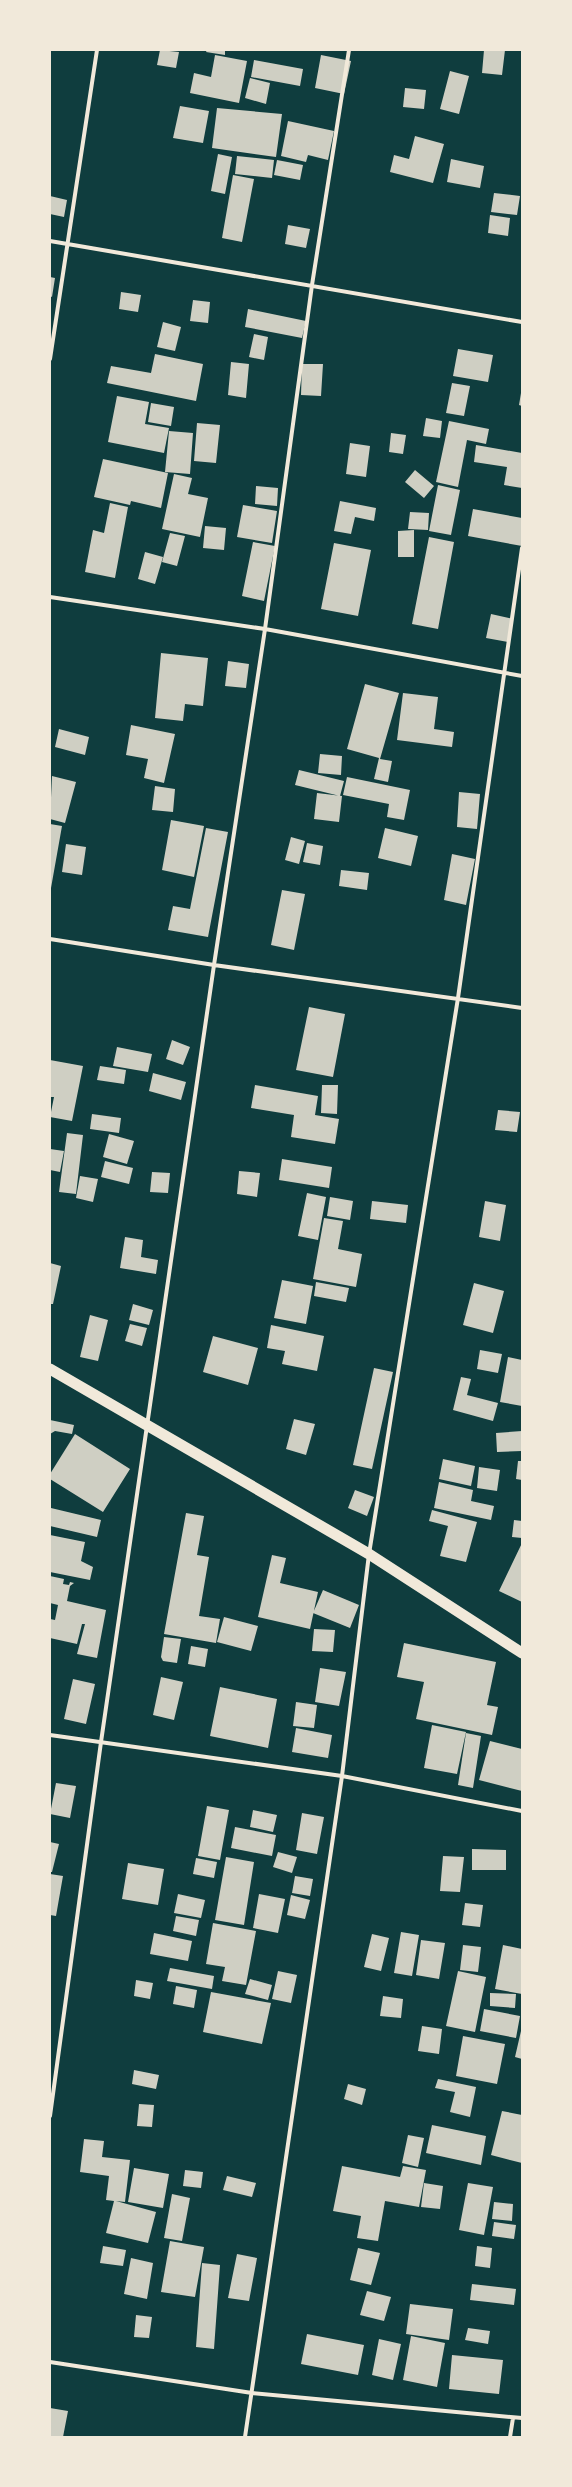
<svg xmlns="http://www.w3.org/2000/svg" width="572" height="2487" font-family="'Playfair Display',serif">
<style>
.building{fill:#cfcfc3}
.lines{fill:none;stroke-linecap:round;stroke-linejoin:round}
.minor{stroke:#f1e9da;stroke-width:4}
.trunk{stroke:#f1e9da;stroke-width:11}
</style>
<rect width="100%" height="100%" fill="#0f3d3e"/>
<!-- building -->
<path class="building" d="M160,50l19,2 -3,16 -19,-3z
M207,50h18v5l-19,-3z
M484,50h21l-3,25 -20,-2z
M215,55l32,6 -8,42 -49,-10 4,-20 17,4z
M321,55l30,6 -7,33 -29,-6z
M254,60l49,9 -3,17 -49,-9z
M450,71l19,5 -10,38 -19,-5z
M250,78l20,5 -4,21 -21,-6z
M405,88l21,2 -2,19 -21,-2z
M180,106l29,5 -6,32 -30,-5z
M217,108l65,6 -6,43 -64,-9z
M288,121l46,10 -6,29 -20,-5 -2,7 -25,-6z
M415,136l29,8 -11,39 -43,-11 4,-17 15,4z
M218,154l14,3 -7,37 -14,-3z
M237,156l37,4 -2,18 -37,-4z
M451,159l33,7 -4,22 -33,-6z
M277,160l26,5 -3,15 -26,-5z
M233,175l21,4 -12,63 -20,-4z
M494,193l26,3 -3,19 -26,-3z
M50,196l17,4 -3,17 -14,-3z
M490,215l20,3 -2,18 -20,-3z
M288,225l22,4 -4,19 -21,-4z
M50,277l5,1 -3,19 -2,-1z
M121,292l20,3 -3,17 -19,-3z
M193,300l17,2 -2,21 -18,-2z
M248,309l58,12 -4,17 -57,-11z
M163,322l18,5 -6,24 -18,-4z
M254,334l14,3 -4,23 -15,-3z
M458,349l35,6 -5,27 -35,-6z
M155,354l48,10 -7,37 -89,-18 4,-17 40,7z
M231,362l18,2 -3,34 -18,-3z
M302,364h21l-2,32 -20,-1z
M452,383l18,3 -6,30 -18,-3z
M521,393h1v13l-3,-1z
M117,396l32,6 -4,22 24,4 -5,25 -56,-11z
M151,403l23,4 -3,19 -23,-4z
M426,418l16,3 -2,17 -17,-2z
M449,421l40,8 -3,15 -19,-4 -9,47 -22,-5z
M197,423l23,2 -4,38 -22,-2z
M169,431l24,2 -3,41 -25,-2z
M391,433l15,2 -3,19 -14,-2z
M350,443l20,3 -4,31 -20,-3z
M476,445l46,8v35l-18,-3 3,-18 -33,-5z
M103,459l65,14 -7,35 -30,-7 -1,4 -36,-8z
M415,470l19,16 -10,12 -19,-16z
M174,474l18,4 -4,16 20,4 -8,39 -38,-8z
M438,485l22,5 -9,45 -22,-4z
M256,486l22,2 -1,18 -22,-2z
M340,501l36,7 -2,13 -19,-4 -4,17 -17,-3z
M110,503l18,4 -13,71 -30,-6 8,-42 11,3z
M243,505l34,6 -5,32 -35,-6z
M473,509l49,9v28l-54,-10z
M410,512l19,1 -1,17 -20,-1z
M205,526l21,2 -2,22 -21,-2z
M414,530v27h-16v-26z
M170,533l15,3 -8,30 -15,-4z
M429,537l25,5 -16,87 -26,-5z
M253,542l22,4 -11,55 -22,-5z
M334,543l37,7 -13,66 -37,-7z
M145,552l18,5 -8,27 -17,-5z
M491,614l22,5 -5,23 -22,-4z
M161,653l47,5 -5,48 -18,-2 -2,17 -28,-3z
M228,661l21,3 -3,24 -21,-2z
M365,684l34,9 -19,66 12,2 -4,21 -14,-3 5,-21 -32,-9z
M403,693l35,4 -4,32 20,3 -2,15 -55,-7z
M131,725l44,9 -11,49 -20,-5 4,-19 -22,-4z
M59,729l30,8 -4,18 -30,-8z
M320,754l22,2 -1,19 -23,-2z
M299,770l45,11 -4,15 -45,-11z
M52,776l24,6 -11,41 -15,-4z
M347,777l63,13 -6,30 -17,-3 2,-13 -46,-9z
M155,786l20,3 -2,23 -21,-2z
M459,792l21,2 -3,35 -20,-2z
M317,793l25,3 -3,26 -25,-3z
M171,820l33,6 -10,51 -32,-7z
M50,824l12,2 -11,62h-1z
M206,828l22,4 -20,105 -40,-7 5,-24 17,3z
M385,828l33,8 -7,30 -33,-8z
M291,837l14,4 -6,23 -14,-4z
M307,843l16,3 -3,19 -17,-3z
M66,844l20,3 -4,28 -20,-3z
M452,854l23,5 -9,46 -22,-5z
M341,870l28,3 -2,17 -28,-4z
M282,890l23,4 -11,56 -23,-5z
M309,1007l36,7 -12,63 -37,-7z
M172,1040l18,7 -7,18 -17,-6z
M117,1047l35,7 -4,18 -35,-6z
M50,1060l33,6 -11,55 -22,-4 4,-20h-4z
M100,1066l26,4 -2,14 -27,-4z
M153,1073l33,9 -5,18 -32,-9z
M255,1085l63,11 -3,19 24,4 -4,25 -44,-7 3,-22 -43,-7z
M322,1085h16l-1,29 -16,-1z
M498,1110l22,2 -3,20 -22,-2z
M92,1114l29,4 -2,15 -29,-4z
M67,1133l16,2 -7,59 -17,-2z
M109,1134l25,7 -7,23 -24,-7z
M50,1149l14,2 -4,21 -10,-2z
M282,1159l50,8 -3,21 -50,-8z
M105,1161l28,7 -4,16 -28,-7z
M239,1171l21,2 -3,24 -20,-3z
M152,1172l18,1 -2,20 -18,-1z
M80,1176l18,3 -5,23 -17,-4z
M307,1193l19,4 -8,43 -20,-4z
M330,1197l23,4 -3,19 -23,-4z
M372,1201l36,4 -2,18 -36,-4z
M485,1201l21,4 -6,36 -21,-4z
M324,1218l19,3 -5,28 24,5 -6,33 -43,-8z
M125,1237l18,3 -2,17 17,3 -2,14 -36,-6z
M50,1263l11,3 -8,38h-3z
M282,1280l31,6 -7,38 -32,-6z
M316,1282l33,6 -3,14 -32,-6z
M474,1283l30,8 -11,42 -30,-8z
M133,1304l20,6 -4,15 -20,-5z
M90,1315l18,5 -10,41 -18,-4z
M130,1324l17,4 -5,18 -17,-5z
M271,1325l53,11 -7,35 -35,-7 3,-13 -18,-3z
M213,1336l45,12 -10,37 -45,-13z
M480,1350l22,4 -4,19 -21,-4z
M508,1357l14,3v46l-22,-4z
M374,1368l19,4 -21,97 -19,-4z
M461,1377l10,2 -4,16 31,8 -5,18 -40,-11z
M294,1419l21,5 -9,31 -20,-6z
M50,1420l24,5 -2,9 -17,-3 -5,3z
M522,1431v20l-25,1 -1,-19z
M75,1434l55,35 -27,43 -53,-33v-5z
M443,1459l32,7 -4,20 -32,-7z
M518,1461h4v19l-6,-1z
M479,1467l21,3 -3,21 -20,-3z
M439,1482l34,8 -2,11 23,5 -3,14 -57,-12z
M355,1490l19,7 -7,19 -19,-8z
M51,1508l50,12 -4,17 -47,-11z
M432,1510l45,12 -11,40 -26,-6 8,-30 -19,-5z
M186,1513l18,3 -7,39 12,2 -10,59 21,3 -4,24 -52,-9z
M514,1520l8,1v17l-10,-1z
M50,1535l35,7 -4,19 12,6 -3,13 -40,-8z
M522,1543v59l-23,-11z
M272,1555l14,3 -6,25 38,9 -8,37 -52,-12z
M50,1576l14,3 -1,5 6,1 1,-3 4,1 -4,3 -3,15 39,9 -9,48 -20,-4 8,-30h-3l-5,20 -27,-6v-19l5,1 3,-15 -8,-2z
M323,1590l36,15 -9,23 -37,-15z
M224,1617l34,9 -7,25 -34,-9z
M314,1629l21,1 -2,22 -21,-1z
M164,1637l17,2 -4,24 -14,-2 -2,-4z
M404,1643l92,19 -9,43 11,2 -6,28 -76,-16 8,-37 -27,-5z
M191,1646l17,3 -3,18 -17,-3z
M320,1668l26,4 -7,34 -24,-4z
M161,1677l22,5 -9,38 -21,-5z
M73,1679l22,5 -9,40 -22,-5z
M220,1687l57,12 -9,49 -58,-12z
M296,1702l21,3 -3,23 -21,-2z
M432,1725l34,7 -9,42 -33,-6z
M296,1728l36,7 -4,23 -36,-6z
M466,1733l15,3 -8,52 -15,-3z
M490,1741l32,8v42l-43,-11z
M56,1783l20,3 -6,32 -20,-4z
M207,1806l22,4 -9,50 -22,-4z
M253,1810l24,5 -4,17 -23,-5z
M302,1813l22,4 -7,37 -21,-4z
M235,1827l41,8 -4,21 -41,-8z
M50,1842l9,2 -7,28h-2z
M472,1849l34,1v20h-34z
M278,1852l19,5 -5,16 -19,-6z
M443,1856l21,1 -4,35 -20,-1z
M226,1857l28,5 -10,63 -29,-5z
M196,1858l21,4 -3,16 -21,-4z
M128,1863l36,6 -6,36 -36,-6z
M50,1874l13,2 -7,40 -6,-1z
M295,1876l18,3 -3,17 -18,-3z
M178,1894l27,6 -4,18 -27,-5z
M259,1894l26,5 -7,34 -25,-5z
M291,1895l19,5 -5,19 -18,-4z
M465,1903l18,2 -3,22 -18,-2z
M176,1916l23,4 -3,16 -23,-5z
M213,1923l43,8 -10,54 -24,-4 3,-14 -19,-3z
M401,1932l18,3 -7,41 -18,-3z
M154,1933l38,8 -4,20 -38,-7z
M372,1934l17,4 -8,33 -17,-4z
M421,1940l24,3 -6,36 -23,-4z
M463,1945l18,2 -3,25 -18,-2z
M503,1945l19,4v45l-27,-5z
M170,1968l44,8 -2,13 -45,-8z
M278,1971l19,4 -6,28 -19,-4z
M458,1971l28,6 -11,55 -29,-6z
M250,1979l22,6 -4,15 -23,-6z
M136,1980l17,3 -3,16 -16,-3z
M176,1986l21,4 -3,18 -21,-4z
M211,1992l60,11 -9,41 -59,-12z
M490,1993l26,1 -1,14 -25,-2z
M383,1996l20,3 -2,19 -21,-2z
M484,2009l36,7 -4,22 -36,-7z
M422,2026l20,3 -3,25 -21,-3z
M521,2031h1v28l-7,-2z
M463,2036l42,8 -8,40 -41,-8z
M134,2070l25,5 -3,14 -24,-5z
M438,2079l38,8 -6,30 -20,-5 5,-20 -20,-4z
M348,2084l18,5 -4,16 -18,-6z
M139,2104l15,1 -2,22 -15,-1z
M502,2111l20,4v48l-31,-8z
M432,2125l54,11 -5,29 -55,-12z
M408,2135l16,3 -6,29 -16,-4z
M84,2139l20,2 -2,16 28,3 -5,42 -9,-1 40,11 -8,31 -42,-10 8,-32 -8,-1 3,-24 -29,-4z
M342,2166l58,11 3,-11 23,4 -7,37 -34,-6 -7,40 -21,-3 4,-22 -28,-5z
M134,2168l35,6 -6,34 -35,-6z
M185,2170l18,2 -2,16 -18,-2z
M227,2176l29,7 -4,14 -29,-7z
M424,2183l19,3 -3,23 -19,-2z
M468,2183l25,4 -9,48 -25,-5z
M172,2194l18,4 -8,43 -18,-3z
M494,2202l19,2 -1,17 -20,-2z
M494,2222l22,3 -2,14 -22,-3z
M170,2241l34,6 -9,50 -34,-5z
M103,2246l23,4 -3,16 -23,-3z
M477,2246l15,2 -2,20 -15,-2z
M358,2248l22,5 -9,32 -21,-5z
M237,2254l20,4 -8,43 -21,-3z
M131,2258l22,5 -6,36 -23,-5z
M202,2263l18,2 -6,84 -18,-2z
M472,2284l44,5 -2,16 -44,-5z
M367,2291l24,6 -7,24 -24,-6z
M410,2304l43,5 -4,31 -43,-6z
M136,2315l16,2 -3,21 -15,-1z
M468,2328l22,3 -2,13 -23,-4z
M307,2334l57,11 -6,30 -57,-11z
M411,2336l34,7 -8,44 -34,-7z
M379,2339l22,5 -8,36 -21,-5z
M452,2355l51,5 -4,34 -50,-5z
M50,2408l18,3 -5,26h-13z"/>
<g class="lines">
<!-- minor -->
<path class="minor" d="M50,241l472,81
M50,359l47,-309
M50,597l215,32 257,47
M50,939l164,26 308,43
M50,1735l292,41 180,35
M50,2116l51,-374 113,-777 51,-336 47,-344 37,-235
M50,2362l202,31 270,25
M245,2437l97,-661 27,-222 89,-556 64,-450
M510,2437l3,-19"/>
<!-- trunk -->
<path class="trunk" d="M50,1369l319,185 153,99"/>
</g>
<!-- border -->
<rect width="572" height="2487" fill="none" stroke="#f1e9da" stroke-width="102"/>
</svg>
